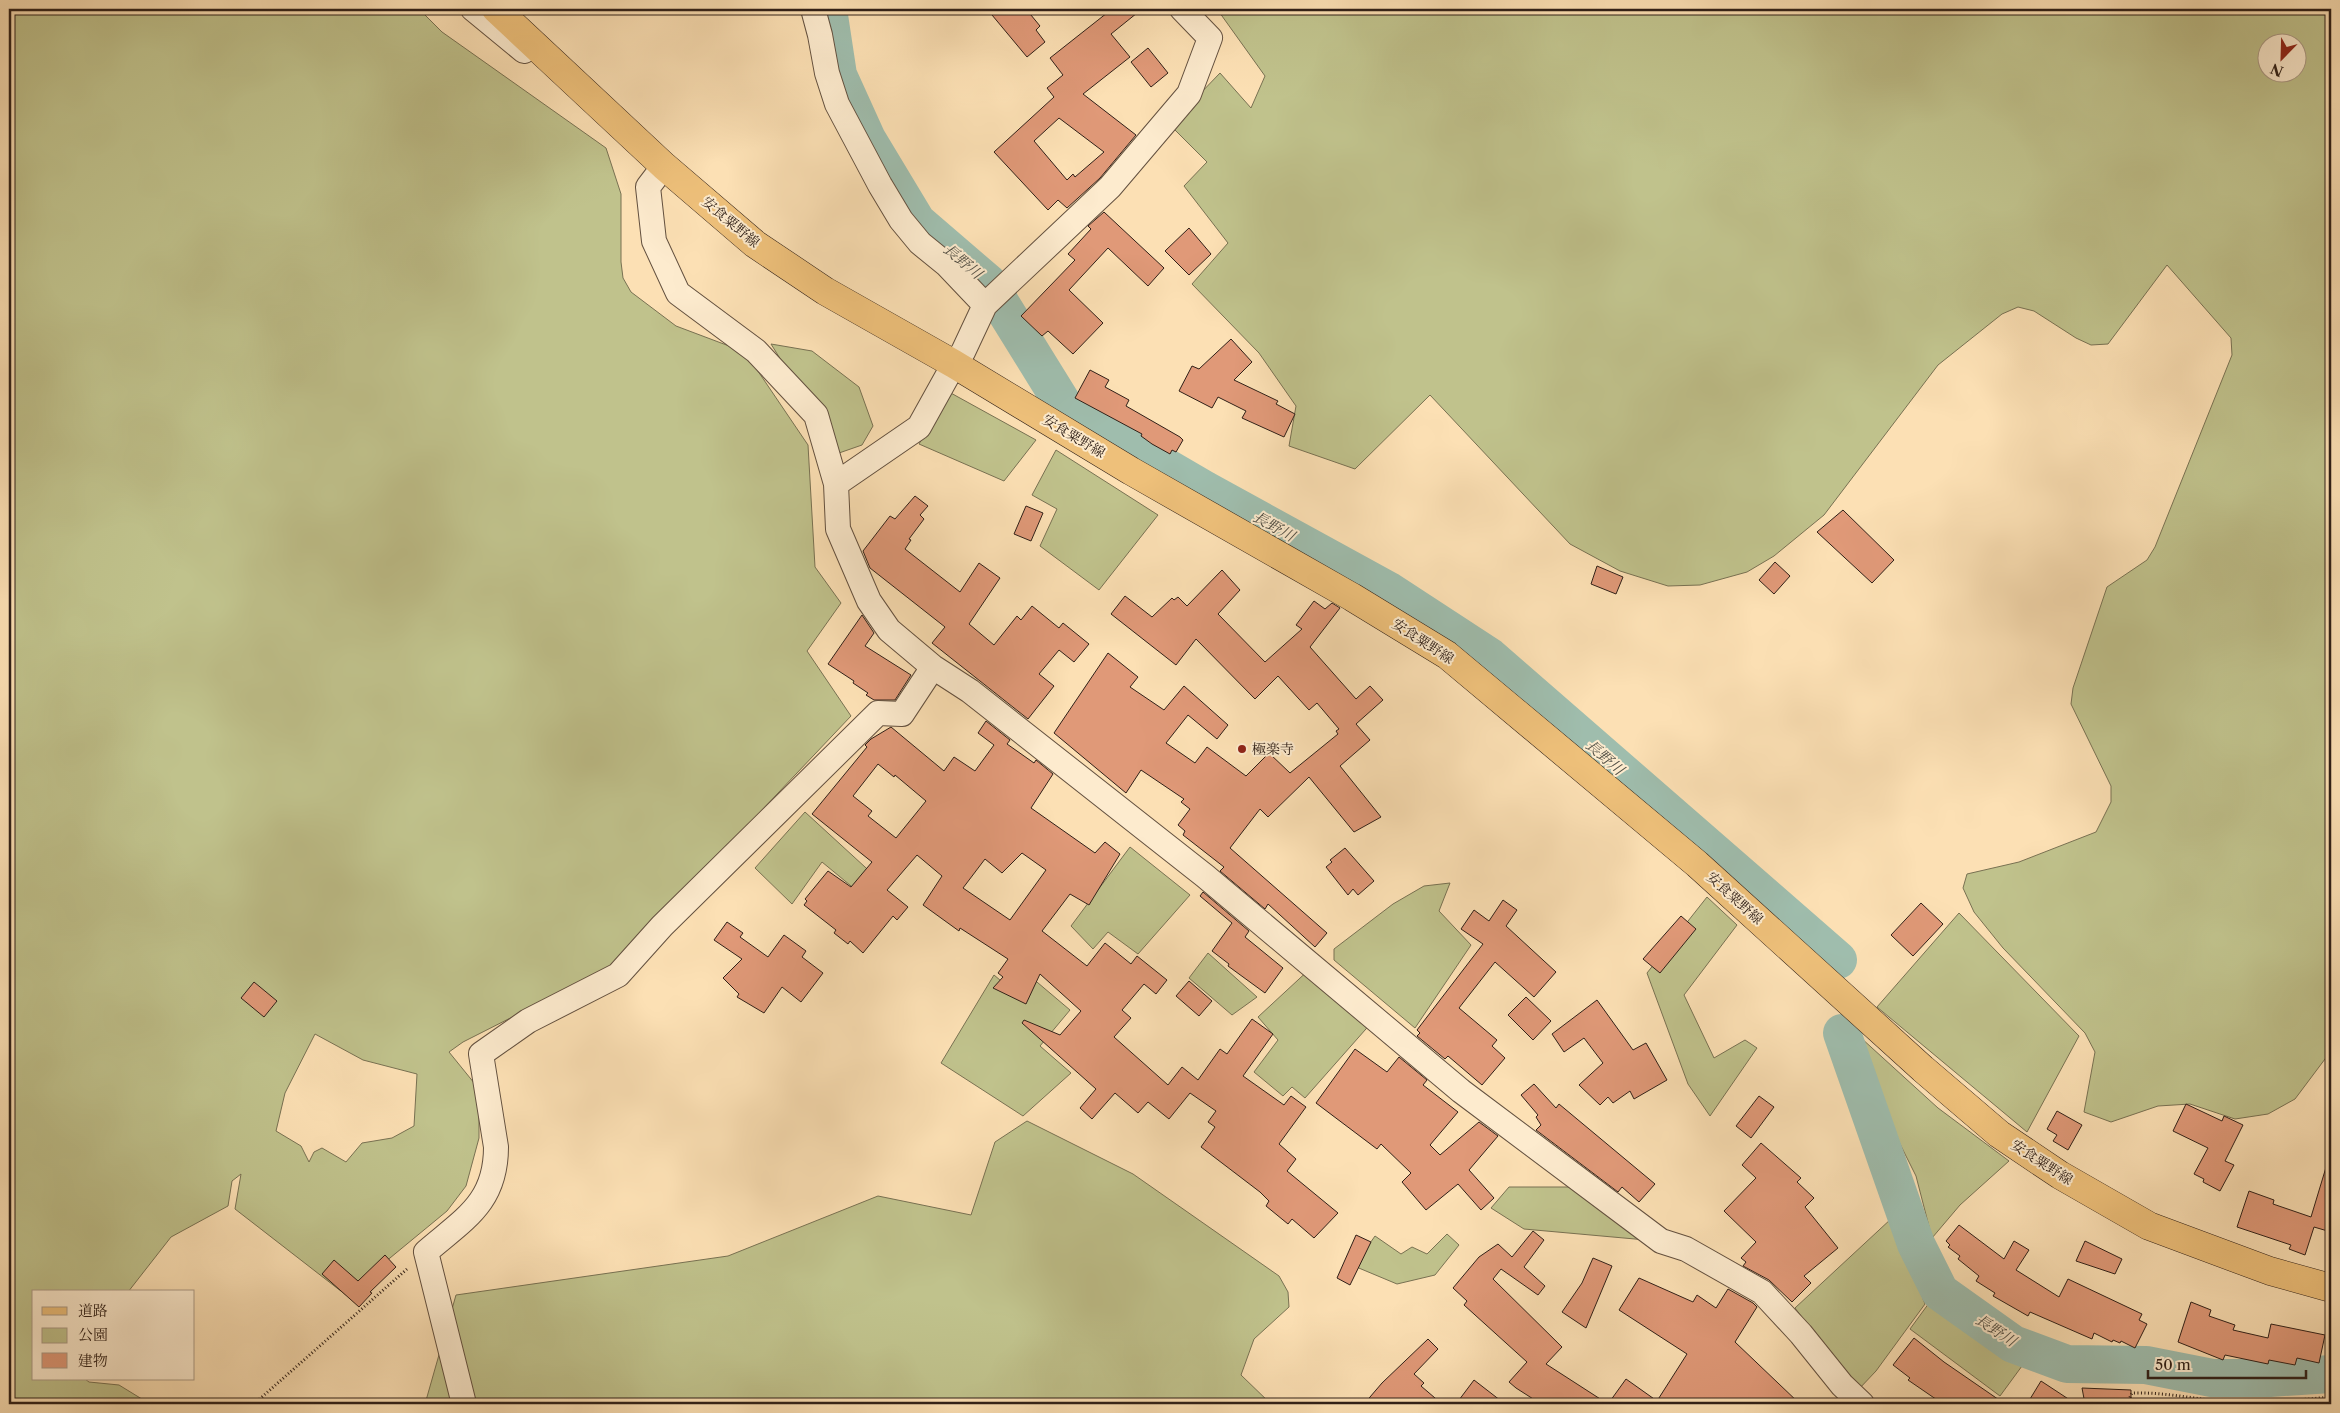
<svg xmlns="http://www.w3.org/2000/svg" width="2340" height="1413" font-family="'Libre Caslon Text','Noto Serif JP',serif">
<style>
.green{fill:#c0c28c;stroke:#787152;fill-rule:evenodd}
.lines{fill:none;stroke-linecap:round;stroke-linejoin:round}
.river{stroke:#9fbdad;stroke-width:38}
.building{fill:#e09978;stroke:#302018;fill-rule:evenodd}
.minor-casing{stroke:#63503f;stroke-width:26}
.major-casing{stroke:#302018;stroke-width:29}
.path{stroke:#302018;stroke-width:3;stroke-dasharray:1 2.5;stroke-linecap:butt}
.minor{stroke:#fdebce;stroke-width:24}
.major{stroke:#eec07a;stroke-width:28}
.poi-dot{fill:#8f2418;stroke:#fdebce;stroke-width:2}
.labels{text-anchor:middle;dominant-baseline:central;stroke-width:4;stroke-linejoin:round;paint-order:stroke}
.street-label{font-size:14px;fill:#302018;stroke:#fdebce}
.poi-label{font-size:14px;fill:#302018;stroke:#fdebce;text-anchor:start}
.water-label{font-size:15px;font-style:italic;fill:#514f45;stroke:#fdebce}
</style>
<rect width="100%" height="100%" fill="#fce0b4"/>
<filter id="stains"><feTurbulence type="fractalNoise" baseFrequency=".004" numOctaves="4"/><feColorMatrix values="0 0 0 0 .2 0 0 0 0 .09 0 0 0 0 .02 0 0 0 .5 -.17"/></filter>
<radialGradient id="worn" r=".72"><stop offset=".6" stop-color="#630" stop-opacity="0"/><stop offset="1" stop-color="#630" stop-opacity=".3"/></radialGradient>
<!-- green -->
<path class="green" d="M9,9h410l23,23 164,116 15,46v68l2,16 8,14 45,34 69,26 63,93 7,122 26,36 -34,48 44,65 -236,249 -152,77 -14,10 30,37v49l-13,48 -19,25 -74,61 -18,30 -120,-93 6,-35 -9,7 -4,25 -57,31 -43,55h-94v87h51l4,3 30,3 31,19h-141zM315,1034l48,26 54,14 -3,52 -22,12 -30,5 -16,19 -24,-14 -8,4 -5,10 -8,-16 -25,-15 9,-38z
M1217,9h1114v1042l-36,48 -27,15 -33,5 -45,-15 -32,2 -47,16 -27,-10 11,-60 -10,-19 -82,-85 -29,-36 -11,-24 4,-14 52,-12 77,-30 15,-30v-16l-40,-82 2,-16 34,-101 40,-27 8,-13 77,-192 -1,-17 -64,-73 -59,79 -17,1 -15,-7 -42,-27 -16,-4 -16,7 -64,51 -114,150 -50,41 -27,16 -47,13 -32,1 -48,-15 -50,-27 -140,-149 -75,74 -66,-23 7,-40 -37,-53 -67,-69 36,-41 -44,-57 23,-24 -37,-37 50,-52 31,35 14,-32zM2268,42h30v30h-30z
M771,344l41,7 47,36 14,39 -11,19 -23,8z
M949,392l87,48 -32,41 -85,-37z
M1056,450l102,65 -59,75 -59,-44 17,-37 -25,-14z
M805,812l72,66 -15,17 -40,-33 -30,42 -37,-36z
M1130,847l60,48 -52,59 -30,-22 -15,17 -22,-23z
M1450,883l-11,28 32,34 -56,83 -81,-68v-11l59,-45 31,-18z
M1707,897l30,28 -53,70 30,63 31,-18 12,8 -47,68 -22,-32 -41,-111z
M1959,913l120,123 -52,96 -150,-125z
M1208,953l49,44 -25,18 -43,-37z
M1312,967l61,54 -68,77 -13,-11 -9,9 -29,-24 24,-32 -20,-23z
M994,975l25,21 12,-19 39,33 -30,36 31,27 -48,43 -82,-53z
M1849,1027l89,81 71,53 -49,44 -28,33 -16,-62 -18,-36 -30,-44z
M1027,1121l106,53 146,102 9,16 1,15 -35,32 -13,36 30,29h-846l31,-109 272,-39 150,-60 93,19 24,-73z
M1509,1187h63l74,53 -122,-11 -33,-21z
M1892,1218l33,86 -49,67 -18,19 -63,-82z
M1447,1234l12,11 -24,30 -38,9 -43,-18 21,-30 26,18 11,-7 15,7z
M1932,1299l90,67 -22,30 -90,-67z"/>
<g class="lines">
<!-- river -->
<path class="river" d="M828,9l10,66 29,64 50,83 71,61 78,126 139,81 184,101 101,66 348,303
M1842,1033l74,211 24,48 73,52 54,20 79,1 66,13h58l61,-4"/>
</g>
<!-- building -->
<path class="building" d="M987,9h39l14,17 -4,4 9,12 -18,15z
M1112,9h30l-31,25 19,23 -47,37 53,41 -36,43 -33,30 -9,-8 -10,10 -54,-58 60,-55 -7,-9 16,-13 -13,-17zM1059,118l45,34 -29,25 -2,-3 -6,6 -33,-39z
M1148,48l20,25 -17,14 -20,-25z
M1104,212l60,56 -16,18 -40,-38 -39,42 34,33 -30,31 -25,-23 -6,5 -21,-20 54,-56 -7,-6 23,-25 -3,-3z
M1189,228l22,26 -22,21 -24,-24z
M1231,339l21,23 -18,18 44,21 -2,3 19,10 -11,23 -42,-19 4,-7 -28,-14 -6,11 -33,-17 13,-25 7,3z
M1090,370l19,10 -4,7 24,13 -3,6 54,31 3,3 -7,12 -4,-2 -2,4 -18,-10 -11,-8 1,-2 -67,-36z
M915,496l13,10 -8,9 4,4 -15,20 2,1 -6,9 55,43 19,-29 21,15 -31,46 25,21 23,-29 4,4 11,-14 27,22 4,-5 26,21 -15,18 -15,-12 -20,24 15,12 -26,33 -96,-76 13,-16 -75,-59 -7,-17 27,-35 5,3z
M1026,506l17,7 -12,28 -17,-7z
M1843,510l51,50 -22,23 -55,-51z
M1775,562l15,14 -16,18 -15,-14z
M1597,566l26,11 -7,17 -25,-10z
M1222,570l18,20 -22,24 47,48 37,-33 -6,-4 18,-24 11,8 7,-6 8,5 -30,39 46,52 14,-13 13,14 -27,24 14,16 -30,26 41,51 -27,15 -45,-55 -41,40 -8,-8 -30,39 97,85 -12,14 -47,-43 -3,5 -45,-38 4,-4 -41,-32 2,-4 -7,-6 12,-16 -9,-7 3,-3 -43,-29 -15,23 -72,-60 54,-80 30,24 -8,10 34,23 20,-24 44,39 -11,14 -29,-24 -22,28 29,20 12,-16 39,29 23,-23 21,20 48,-39 -2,-3 3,-2 -22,-26 -8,7 -31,-34 -23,23 -59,-60 -20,26 -65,-51 14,-18 27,21 20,-19 2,2 4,-3 9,9z
M862,615l12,18 -9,13 46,29 -16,25h-21l-8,-5 2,-2 -15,-10 1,-2 -26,-17z
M986,721l24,19 -3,4 27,19 2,-3 17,14 -22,34 64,45 10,-11 15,12 -31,51 -19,-11 -28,37 45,35 18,-23 26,21 6,-8 30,24 -11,14 -12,-10 -22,26 9,8 -17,19 54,48 14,-18 16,13 22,-31 7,5 25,-35 21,15 -30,42 41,29 7,-9 15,11 -27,37 17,15 -9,12 51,42 -24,25 -22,-19 -4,5 -22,-18 3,-5 -9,-9 -59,-45 14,-20 -7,-5 8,-11 -26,-18 -21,26 -21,-17 -10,11 -23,-20 -23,26 -12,-11 16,-19 -74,-66 2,-3 36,15 21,-24 -41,-37 -14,30 -33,-16 10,-11 -5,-4 10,-14 -48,-31 -1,3 -36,-26 19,-29 -25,-21 -30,35 21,17 -11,13 -4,-4 -30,37 -13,-12 -2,3 -14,-11 2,-3 -32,-25 3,-4 -2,-2 23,-28 23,16 21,-25 -60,-48 55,-67 -2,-2 6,-6 20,-12 53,44 10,-14 21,14 19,-26 -16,-12zM878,764l16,13 1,-2 31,26 -30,37 -28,-22 4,-5 -19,-15zM1022,853l24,17 -36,50 -47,-32 22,-29 17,14z
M1345,848l29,33 -16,14 -5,-6 -5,6 -22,-28 6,-5 -2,-2z
M1203,892l46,39 -4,6 38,31 -18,25 -37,-27 1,-2 -17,-13 20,-28 -32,-27z
M1503,900l14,10 -11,16 50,46 -22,25 -39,-35 -36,46 38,32 -5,6 13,12 -23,27 -34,-29 -3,3 -28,-23 3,-3 -3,-3 66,-86 -22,-15 13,-19 15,11z
M1921,903l22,21 -30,32 -22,-21z
M1681,916l15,13 -36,44 -17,-14z
M727,922l16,11 -3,4 28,20 16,-22 22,16 -4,6 21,16 -22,29 -19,-15 -18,26 -27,-16 2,-3 -16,-16 19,-19 -28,-19z
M1189,981l23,20 -13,15 -23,-20z
M254,982l23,19 -13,16 -23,-19z
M1526,997l25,24 -18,19 -25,-25z
M1597,1000l36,50 13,-7 21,37 -33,19 -4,-8 -17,12 -5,-6 -8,8 -21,-20 24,-22 -19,-25 -20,14 -12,-18z
M1355,1049l32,23 12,-15 28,23 -4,5 35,27 -28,33 10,10 39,-33 19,14 -29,34 25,28 -13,12 -23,-26 -32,26 -24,-28 9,-9 -30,-29 -4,5 -61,-46z
M1534,1084l22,24 3,-4 96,80 -16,18 -17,-15 -4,5 -82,-62 5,-5 -5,-8 2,-2 -17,-20z
M1759,1096l15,11 -23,31 -15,-12z
M2186,1104l36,17 2,-5 19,9 -18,36 9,4 -14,26 -17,-9 1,-3 -10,-5 14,-26 -35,-17z
M2057,1111l25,14 -14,25 -15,-9 4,-6 -10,-6z
M1761,1143l40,35 -4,4 17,16 -9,9 33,41 -34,28 7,7 -19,19 -23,-22 -26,-14 3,-4 -5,-4 15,-16 -32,-31 32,-33 -14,-13z
M2327,1164l4,1v67l-17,-5 -9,28 -16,-6 2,-4 -54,-18 12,-36 25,9 -1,4 38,13z
M1959,1225l45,34 10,-18 15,9 -13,20 43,27 9,-18 74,35 -3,6 8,4 -12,24 -14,-7 -1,2 -7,-3 -1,2 -18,-9 -2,6 -62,-27 -2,4 -35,-20 2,-3 -19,-12 3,-5 -21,-17 2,-3 -12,-9 2,-2 -4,-4z
M1533,1231l11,9 -20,27 21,19 -7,9 -37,-26 -8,10 69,68 -16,17 62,40h-67l-25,-16 -7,-6 18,-20 -63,-57 3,-4 -14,-13 26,-31 19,-13 14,13z
M1356,1235l15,7 -21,43 -13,-7z
M2085,1241l37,18 -7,15 -39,-13z
M385,1255l11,12 -26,25 2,1 -13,14 -37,-33 12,-14 24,21z
M1593,1258l19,8 -26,62 -24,-16 20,-29z
M1639,1278l54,24 4,-7 19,13 12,-19 25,14 4,4 -22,35 65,62h-192l18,-25 31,22 30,-47 -68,-44z
M2191,1302l20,8 -2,6 26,9 -2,5 35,8 3,-14 54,11 -6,28 -22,-5 -2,7 -26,-5 -1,4 -43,-9 -2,5 -45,-18z
M1914,1338l30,24 61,42h-62l-35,-24 2,-2 -17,-13z
M1428,1339l10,10 -24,25 10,9 -3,3 21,18h-78l18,-21z
M1474,1380l31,24h-49z
M2041,1381l35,23h-49z
M2082,1388l49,2v14h-46z"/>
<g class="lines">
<defs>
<path id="minor" d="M473,9l51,42
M813,9l7,26 7,38 10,31 43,81 21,35 19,23 27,22 38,40
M1182,9l28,29 -21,56 -79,93 -125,118 -22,47 -9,12 -35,63 -83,57 2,45 31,72 20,29 44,37 37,24 235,185 256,215 200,150 25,8 76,43 39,42 41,51 20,19
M664,166l-16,21 6,54 24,52 78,58 60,64 20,69
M464,1404l-38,-152c38,-33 70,-49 70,-105l-15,-93 47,-33 90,-46 44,-49 216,-213 24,1 31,-47"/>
<path id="major" d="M496,9l168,157 91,78 70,47 129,73 177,107 221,126 95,58 250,209 226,205 76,65 61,41 89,51 121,45 61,17"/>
</defs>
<!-- minor casing -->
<use href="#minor" class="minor-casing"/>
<!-- major casing -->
<use href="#major" class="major-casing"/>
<!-- path -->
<path class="path" d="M254,1404l153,-135
M2127,1404l5,-11c32,-1 63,6 95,9 35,2 70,-2 104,-5"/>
<!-- minor -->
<use href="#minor" class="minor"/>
<!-- major -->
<use href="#major" class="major"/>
</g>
<!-- markers -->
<circle class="poi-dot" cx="1242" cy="749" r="5"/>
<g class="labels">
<!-- street labels -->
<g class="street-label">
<text transform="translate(731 222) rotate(40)">安食粟野線</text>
<text transform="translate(1074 436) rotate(31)">安食粟野線</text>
<text transform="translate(1423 641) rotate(33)">安食粟野線</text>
<text transform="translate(1735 898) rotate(42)">安食粟野線</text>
<text transform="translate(2042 1162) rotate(33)">安食粟野線</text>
</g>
<!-- poi labels -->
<g class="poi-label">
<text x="1252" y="749">極楽寺</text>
</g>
<!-- water labels -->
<g class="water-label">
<text transform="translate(963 261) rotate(40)">長野川</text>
<text transform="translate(1274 526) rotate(29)">長野川</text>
<text transform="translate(1605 757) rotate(41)">長野川</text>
<text transform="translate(1996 1330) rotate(33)">長野川</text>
</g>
</g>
<!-- margin -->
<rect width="2340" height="1413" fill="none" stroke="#fce0b4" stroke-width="30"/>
<rect x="10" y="10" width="2320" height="1393" fill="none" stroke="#302018" stroke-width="2.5"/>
<rect x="15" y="15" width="2310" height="1383" fill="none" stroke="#302018"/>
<!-- legend -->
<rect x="32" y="1290" width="162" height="90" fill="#fdebce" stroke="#ab9a85"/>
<rect x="42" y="1307" width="25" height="8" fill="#eec07a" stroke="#ab9a85"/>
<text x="78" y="1316" font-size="15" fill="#302018">道路</text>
<rect x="42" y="1328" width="25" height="15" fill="#c0c28c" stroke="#ab9a85"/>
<text x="78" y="1340" font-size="15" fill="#302018">公園</text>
<rect x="42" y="1353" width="25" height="15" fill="#e09978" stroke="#ab9a85"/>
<text x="78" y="1366" font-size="15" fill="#302018">建物</text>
<!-- north arrow -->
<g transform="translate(2282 58) rotate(203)"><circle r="24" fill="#fdebce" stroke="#ab9a85"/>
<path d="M0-4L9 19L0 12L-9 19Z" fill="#8f2418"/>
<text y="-8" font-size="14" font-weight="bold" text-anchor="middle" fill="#302018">N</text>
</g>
<!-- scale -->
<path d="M2148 1370v8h158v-8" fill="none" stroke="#302018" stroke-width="2.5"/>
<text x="2155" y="1370" font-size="15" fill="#302018" stroke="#fdebce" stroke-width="4" paint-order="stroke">50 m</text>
<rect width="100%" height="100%" filter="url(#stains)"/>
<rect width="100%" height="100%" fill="url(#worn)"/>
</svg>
